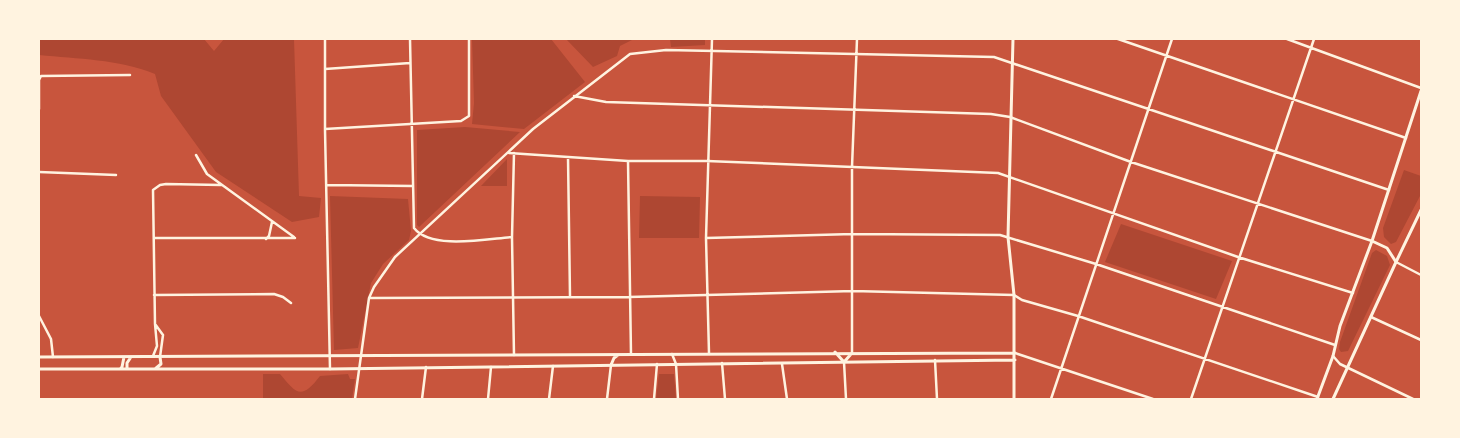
<svg xmlns="http://www.w3.org/2000/svg" width="1460" height="438" font-family="'IBM Plex Sans',sans-serif">
<style>
.green{fill:#ae4732}
.lines{fill:none;stroke-linecap:round;stroke-linejoin:round}
.minor{stroke:#fff3e0;stroke-width:2.5}
.tertiary{stroke:#fff3e0;stroke-width:3}
.secondary{stroke:#fff3e0;stroke-width:3}
</style>
<rect width="100%" height="100%" fill="#c8553d"/>
<!-- green -->
<path class="green" d="M39,39h165l10,12 10,-12h70l5,157 22,2 -2,19 -27,5 -76,-50 -55,-76 -6,-22c-37,-15 -77,-15 -116,-19z
M472,39h79l34,43 -61,47 -52,-5 2,-21z
M566,39h68l-14,7 -3,10 -24,11z
M670,39h35v6l-34,2z
M465,127l55,5 -101,95 -2,-2v-95z
M507,159v27h-26z
M1404,170l17,6v18l-25,48 -5,2 -7,-7 -1,-9z
M330,196l78,3 3,32 -2,9 -26,24 -12,19 -13,65 -24,2z
M640,196l60,1 -1,41h-60z
M1121,224l111,37 -16,38 -111,-37z
M1376,250l11,6 3,9 -42,86 -7,1 -2,-3 1,-7 32,-89z
M263,374h17c16,19 21,27 40,2l28,-2 2,5h5l-3,20h-89z
M659,374h15l2,25h-20z"/>
<g class="lines">
<!-- minor -->
<path class="minor" d="M325,39v91l5,239
M410,39l4,189c17,22 72,11 98,9
M1118,39l288,99
M1287,39l134,49
M325,69l85,-6
M574,96l32,6 385,12 19,3 121,45 241,79
M39,109v-29l2,-4 89,-1
M325,129l136,-8 8,-5v-77
M509,153l119,8h79l291,12 240,84 115,36
M196,155l11,19 87,63
M568,157l2,139
M628,161l3,193
M39,172l77,3
M327,185l86,1
M154,238h141
M706,238l147,-4 147,1 96,29 239,81
M266,239l3,-3 3,-14
M1396,262l25,13
M154,295l120,-1 9,3 8,6
M369,298l260,-1 224,-6 161,4 8,5 56,16 240,81
M39,316l12,23 2,18
M1371,317l50,23
M155,324l-2,-134 7,-5 6,-1 55,1
M852,352v-185l5,-128
M709,353l-3,-115 6,-199
M1015,353l138,46
M672,354l4,10 2,35
M514,355l-2,-118 2,-84
M153,356l4,-10 -2,-22 8,11 -3,22
M1333,356l7,8 73,35
M935,360l2,39
M844,362l2,37
M722,363l3,36
M782,364l5,35
M355,399l14,-101 5,-11 21,-30 138,-128 97,-75 36,-4 328,7 395,133
M422,399l4,-32
M488,399l3,-32
M549,399l4,-33
M607,399l4,-34
M654,399l3,-35
M1051,399l121,-360
M1191,399l123,-360"/>
<!-- tertiary -->
<path class="tertiary" d="M1396,262l25,-52"/>
<!-- secondary -->
<path class="secondary" d="M1013,39l-5,198 6,58v104
M835,352l9,10 8,-9
M39,357l976,-4
M611,365l3,-7 4,-3
M39,369h291l685,-9
M120,369l2,-2 2,-10
M127,369v-6l4,-6
M155,369l6,-5 -1,-7
M1317,399l16,-43 7,-30 32,-85 49,-150
M1333,399l63,-137 -9,-14 -15,-7"/>
</g>
<!-- border -->
<rect width="1460" height="438" fill="none" stroke="#fff3e0" stroke-width="80"/>
</svg>
